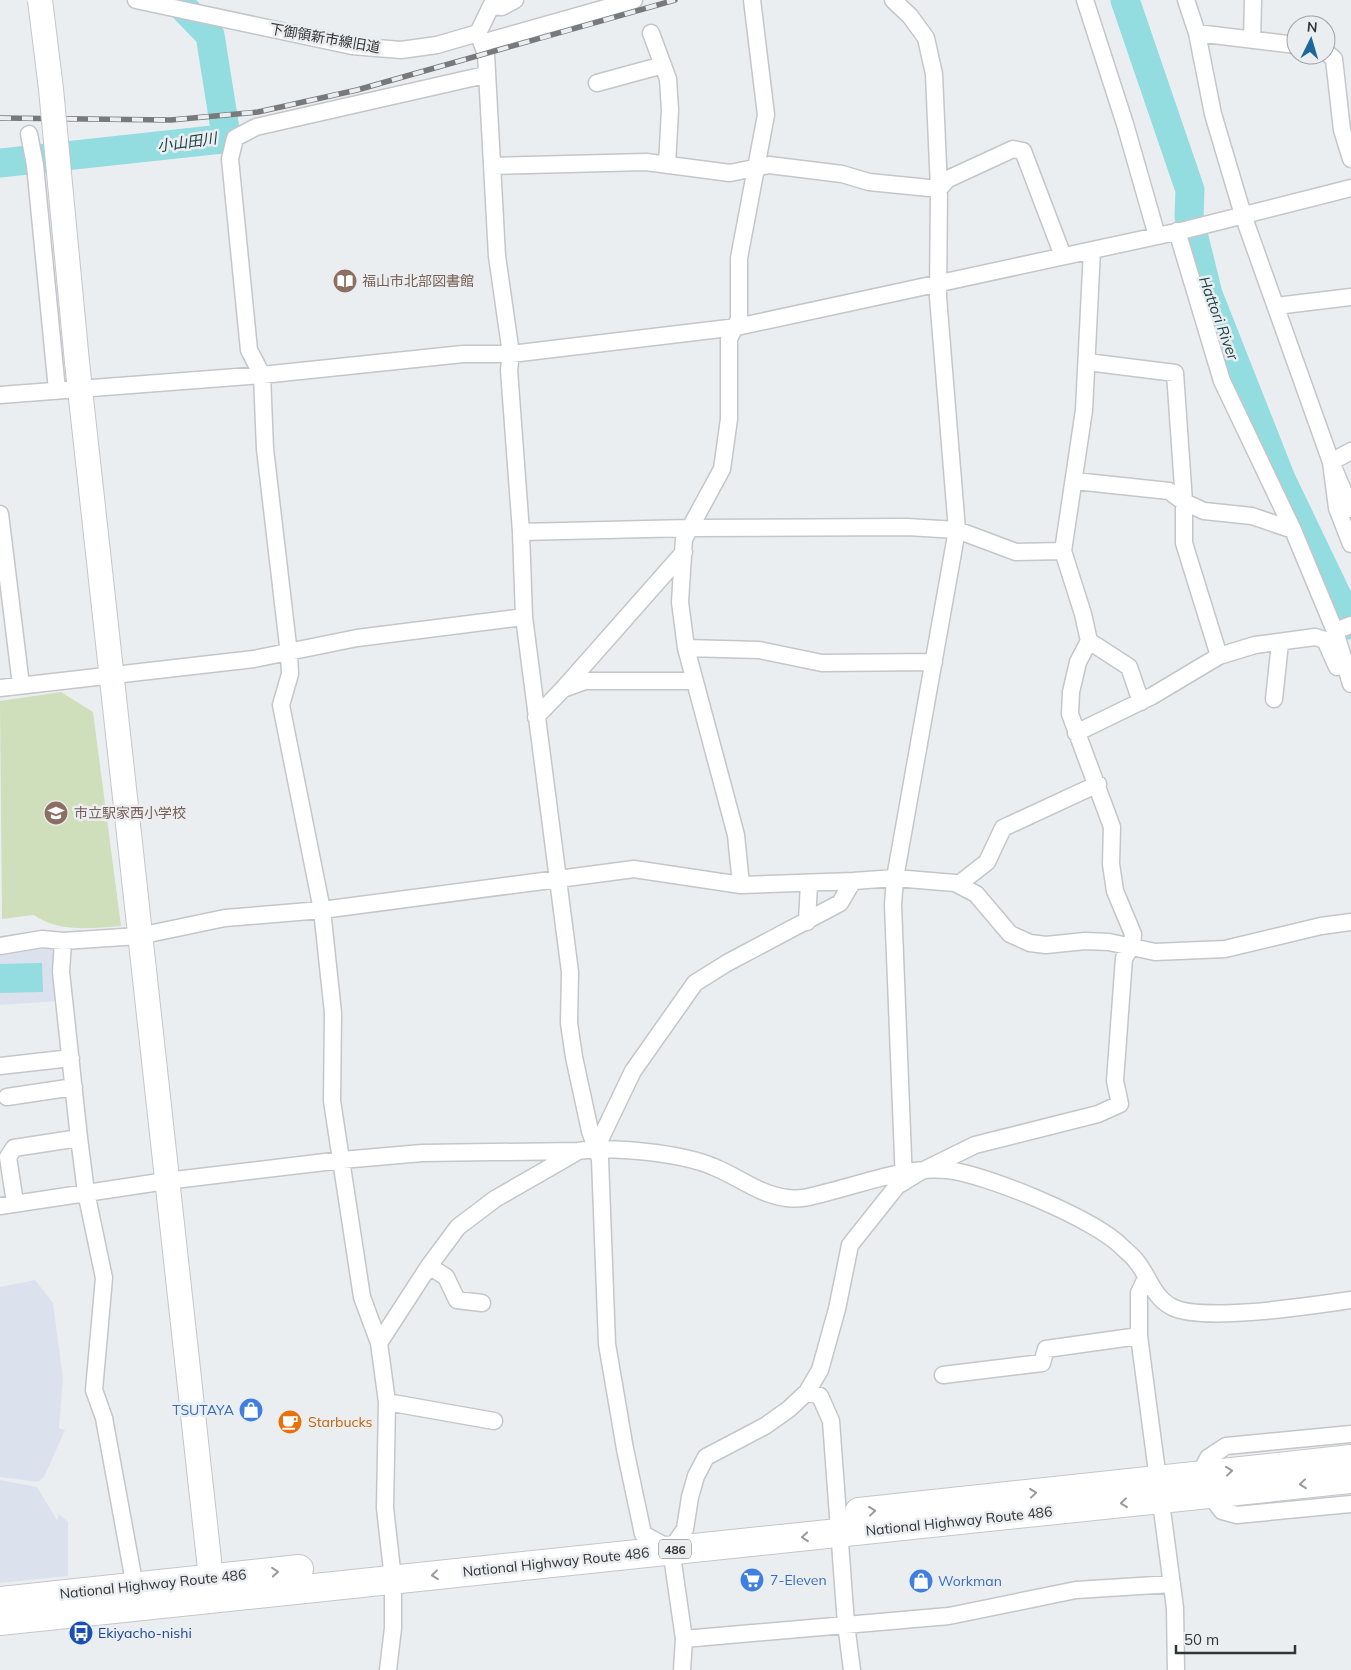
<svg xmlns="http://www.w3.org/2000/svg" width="1351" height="1670" font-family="Mulish,'Noto Sans JP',sans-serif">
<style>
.built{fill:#dce2ed}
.green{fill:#cfdfbb}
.water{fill:#93dce0}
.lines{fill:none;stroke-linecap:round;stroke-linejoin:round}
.river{stroke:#93dce0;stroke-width:29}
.street-casing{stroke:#c4c6c9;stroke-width:19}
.secondary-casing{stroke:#c4c6c9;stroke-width:26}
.highway-casing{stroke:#c4c6c9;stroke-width:30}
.street{stroke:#fff;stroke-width:16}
.secondary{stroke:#fff;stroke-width:24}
.highway{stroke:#fff;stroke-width:28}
.rail-casing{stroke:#77797b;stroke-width:5.5}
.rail{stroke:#ebeef1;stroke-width:4;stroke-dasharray:11;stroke-linecap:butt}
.secondary-bridge-casing{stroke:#c4c6c9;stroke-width:26;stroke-linecap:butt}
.secondary-bridge{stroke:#fff;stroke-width:24}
.oneway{stroke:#999a9a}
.labels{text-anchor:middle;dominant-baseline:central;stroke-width:5;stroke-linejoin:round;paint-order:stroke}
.shield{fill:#ebeef1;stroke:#6a6c6d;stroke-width:1}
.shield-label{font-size:12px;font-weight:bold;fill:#333435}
.street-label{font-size:14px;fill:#333435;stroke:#ebeef1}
.education-label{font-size:14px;fill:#785e54;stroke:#ebeef1;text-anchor:start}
.shop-label{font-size:14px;fill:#366cbe;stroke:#ebeef1;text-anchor:start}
.food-label{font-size:14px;fill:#c56008;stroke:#ebeef1;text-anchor:start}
.transit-label{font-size:14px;fill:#164399;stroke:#ebeef1;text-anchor:start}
.water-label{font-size:15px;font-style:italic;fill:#1d4143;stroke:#ebeef1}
</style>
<rect width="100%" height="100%" fill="#ebeef1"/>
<!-- built -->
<path class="built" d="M54,946l-1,10 6,45 -59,4v-54z
M35,1280l18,23 10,76 -4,49 6,2 -21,47 -6,5 -38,-5v-190z
M0,1480l37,7 20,33 2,-6 9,8v54l-68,7z"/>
<!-- green -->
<path class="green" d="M61,692l32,20 28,214c-30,2 -62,7 -87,-11l-32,4 -2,-218z"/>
<!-- water -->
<path class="water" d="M42,963l1,29 -43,1v-29z"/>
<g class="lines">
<!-- river -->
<path class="river" d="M1125,0l65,190 -1,27 19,77 73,185 70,146
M0,163l222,-24 3,-10 -15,-94 -34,-35"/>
<defs>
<path id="street" d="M136,0l216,46 49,4 36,-5 41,-12 16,-33
M893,0l17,16 16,22 8,36 5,115 -1,108 19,233 -62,348 -2,27 11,277
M1085,0l40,124 32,112
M1186,0l11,33 16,81 30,101 88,247 6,46 14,36
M491,6l11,1 13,-7
M478,33l8,21 11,202 14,98 -2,16 12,162 3,85 46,355 -1,51 5,34 16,74 10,28 7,185 18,105 18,85 28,15 13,90 -2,31
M651,33l17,46 2,31 -3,55
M1197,33l99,12
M1252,40l1,-40
M482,43l152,-43
M1326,52l8,7 8,71 9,29
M597,83l66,-18
M29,134l6,31 22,225
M492,166l154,-4 84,11 39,-8 73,9 27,8 70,7 9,-10 65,-30 10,2 40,105
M1177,231l45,150 71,149 42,101 16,53
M1276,306l75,-9
M1087,362l88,11 9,129v41l35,113
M0,395l262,-20 201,-21h48l226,-27 448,-97 166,-42
M1351,451l-20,11 20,47
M1075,481l94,10 15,11 20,9 48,5 41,14
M0,514l21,171
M521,532l168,-4 218,-1 50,3 59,22 47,-1
M1335,631l16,-6
M1089,641l40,26 12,35
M686,648l73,2 63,13 112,-1
M0,688l254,-29 103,-21 167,-21
M563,689l121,-137
M1274,699l6,-56
M536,717l27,-28 22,-8h110
M1076,733l76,-37 67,-40 36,-11 60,-8 10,3 12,27
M741,885l-5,-50 -50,-187 -6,-46 4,-63 38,-70 7,-50v-80l10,-20v-61l27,-143 -14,-115
M961,885l3,-5 23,-18 16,-34 95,-44
M807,922l2,-39
M63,941l-2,31 18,166 7,54 18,86 -10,112 10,28 31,169
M0,946l42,-7 21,2 76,-5 86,-18 97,-8 312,-41 107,16 112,-4 42,-3 60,5 21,11 34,40 20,9 16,2 39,-4 24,1 46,10 70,-3 96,-23 30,-4
M0,1066l71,-8
M7,1097l67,-10
M596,1148l37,-77 62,-88 32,-20 113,-60 13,-22
M15,1203l-7,-46 6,-9 65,-10
M0,1206l166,-25 176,-21 80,-7 156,-2c34,-5 104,2 136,16 25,10 46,28 73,31 15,2 30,-3 45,-7 36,-9 77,-25 115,-21 39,4 148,49 175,77 5,5 11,9 15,15 12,15 16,35 35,45 31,16 143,-2 179,-7
M429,1266l17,11 11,23 25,3
M1146,1278l-7,15v43l36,272 1,62
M379,1343l50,-77 29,-39 37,-28 80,-46
M943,1375l99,-12 4,-14 93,-13
M807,1392l13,4 11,25 15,203 6,46
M387,1402l107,19
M1200,1474l8,-16 18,-12 125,-12
M1209,1494l13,17 15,4 114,-11
M671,1549l14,-20 5,-32 6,-21 10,-19 59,-31 24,-17 18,-17 13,-22 17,-61 13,-64 47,-59 23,-14 55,-27 123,-31 22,-10 -5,-23 9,-123 8,-12 1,-12 -18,-43 -4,-27 1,-37 -42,-113 1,-22 7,-30 11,-21 -6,-27 -20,-63 21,-141 8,-160
M684,1639l265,-23 127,-26 96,-6
M388,1670l5,-42v-49l-8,-71 2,-106 -8,-59 -17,-46 -30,-196 1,-88 -11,-103 -41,-205 9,-31 -1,-20 -24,-205 -3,-74 -13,-25 -19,-191 5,-21 21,-11 229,-52"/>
<path id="secondary" d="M77,362l136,1234"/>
<path id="highway" d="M859,1512l492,-53
M0,1601l299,-32
M0,1621l1351,-142"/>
</defs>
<!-- street casing -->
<use href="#street" class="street-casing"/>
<!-- secondary casing -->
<use href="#secondary" class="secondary-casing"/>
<!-- highway casing -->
<use href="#highway" class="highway-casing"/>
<!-- street -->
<use href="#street" class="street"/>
<!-- secondary -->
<use href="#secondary" class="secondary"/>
<!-- highway -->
<use href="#highway" class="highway"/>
<defs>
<path id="rail" d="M0,118l171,2 87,-8 99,-22 318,-90"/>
</defs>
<!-- rail casing -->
<use href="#rail" class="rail-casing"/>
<!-- rail -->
<use href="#rail" class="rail"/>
<defs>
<path id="secondary-bridge" d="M40,0l11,89 26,273"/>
</defs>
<!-- secondary-bridge casing -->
<use href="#secondary-bridge" class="secondary-bridge-casing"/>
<!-- secondary-bridge -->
<use href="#secondary-bridge" class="secondary-bridge"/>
</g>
<!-- one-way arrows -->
<defs><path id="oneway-chevron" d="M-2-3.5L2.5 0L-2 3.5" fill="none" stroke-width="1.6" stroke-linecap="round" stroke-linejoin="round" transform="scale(1.25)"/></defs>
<g class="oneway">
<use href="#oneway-chevron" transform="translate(1229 1471) rotate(-6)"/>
<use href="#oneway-chevron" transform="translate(1303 1484) rotate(174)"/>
<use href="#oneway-chevron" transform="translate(1033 1493) rotate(-6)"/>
<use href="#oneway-chevron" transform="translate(1124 1503) rotate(174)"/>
<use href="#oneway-chevron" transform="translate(872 1511) rotate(-6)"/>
<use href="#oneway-chevron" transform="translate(805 1537) rotate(175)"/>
<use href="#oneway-chevron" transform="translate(275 1572) rotate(-5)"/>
<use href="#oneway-chevron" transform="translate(435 1575) rotate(174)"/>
</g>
<!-- icons -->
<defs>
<symbol id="library-disc" viewBox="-11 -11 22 22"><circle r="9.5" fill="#8d6e63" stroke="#ebeef1"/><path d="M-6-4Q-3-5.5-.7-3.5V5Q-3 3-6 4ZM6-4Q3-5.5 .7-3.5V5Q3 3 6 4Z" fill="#fff"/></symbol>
<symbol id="school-disc" viewBox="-11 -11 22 22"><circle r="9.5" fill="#8d6e63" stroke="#ebeef1"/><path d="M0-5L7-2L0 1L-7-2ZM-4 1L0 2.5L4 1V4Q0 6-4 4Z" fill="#fff"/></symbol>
<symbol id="shop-disc" viewBox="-11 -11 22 22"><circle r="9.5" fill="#3f7fe0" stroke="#ebeef1"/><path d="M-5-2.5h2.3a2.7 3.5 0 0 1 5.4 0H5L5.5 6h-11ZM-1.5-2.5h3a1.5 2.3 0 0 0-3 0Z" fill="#fff"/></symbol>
<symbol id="cafe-disc" viewBox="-11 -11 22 22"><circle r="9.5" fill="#e8710a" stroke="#ebeef1"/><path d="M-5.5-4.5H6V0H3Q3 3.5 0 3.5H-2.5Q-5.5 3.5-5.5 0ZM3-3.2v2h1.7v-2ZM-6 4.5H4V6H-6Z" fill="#fff"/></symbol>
<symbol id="supermarket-disc" viewBox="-11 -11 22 22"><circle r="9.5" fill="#3f7fe0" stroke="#ebeef1"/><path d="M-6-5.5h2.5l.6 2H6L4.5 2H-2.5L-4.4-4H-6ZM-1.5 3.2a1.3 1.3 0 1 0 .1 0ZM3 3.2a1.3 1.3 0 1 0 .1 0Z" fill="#fff"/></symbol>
<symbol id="bus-disc" viewBox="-11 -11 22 22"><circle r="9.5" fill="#1a4fb4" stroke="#ebeef1"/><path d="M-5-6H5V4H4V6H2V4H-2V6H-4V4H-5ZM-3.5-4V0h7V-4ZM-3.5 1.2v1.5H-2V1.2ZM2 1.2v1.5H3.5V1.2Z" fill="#fff"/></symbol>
</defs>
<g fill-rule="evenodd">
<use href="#library-disc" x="331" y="267" width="28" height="28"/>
<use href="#school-disc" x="42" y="799" width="28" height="28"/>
<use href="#shop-disc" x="237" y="1396" width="28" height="28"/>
<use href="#cafe-disc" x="276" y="1408" width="28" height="28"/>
<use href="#supermarket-disc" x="738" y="1566" width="28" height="28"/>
<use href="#shop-disc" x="907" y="1567" width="28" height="28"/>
<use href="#bus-disc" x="67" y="1619" width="28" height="28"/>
</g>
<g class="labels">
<!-- shield labels -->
<rect class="shield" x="659" y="1539.5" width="32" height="19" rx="4"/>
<g class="shield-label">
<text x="675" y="1549">486</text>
</g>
<!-- street labels -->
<g class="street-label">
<text transform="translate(325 38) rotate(10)">下御領新市線旧道</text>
<text transform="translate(959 1521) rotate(-6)">National Highway Route 486</text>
<text transform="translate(556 1562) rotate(-6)">National Highway Route 486</text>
<text transform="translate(153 1584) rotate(-6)">National Highway Route 486</text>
</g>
<!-- education labels -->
<g class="education-label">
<text x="362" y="281">福山市北部図書館</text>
<text x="74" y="813">市立駅家西小学校</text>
</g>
<!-- shop labels -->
<g class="shop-label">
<text x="234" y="1410" text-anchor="end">TSUTAYA</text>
<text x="770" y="1580">7-Eleven</text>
<text x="938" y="1581">Workman</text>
</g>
<!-- food labels -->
<g class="food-label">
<text x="308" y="1422">Starbucks</text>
</g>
<!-- transit labels -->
<g class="transit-label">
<text x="98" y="1633">Ekiyacho-nishi</text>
</g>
<!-- water labels -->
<g class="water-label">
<text transform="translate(187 142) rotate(-8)">小山田川</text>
<text transform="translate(1219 318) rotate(70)">Hattori River</text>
</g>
</g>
<!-- north arrow -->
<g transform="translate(1311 40) rotate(5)"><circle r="24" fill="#ebeef1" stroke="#a1a4a6"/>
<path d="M0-4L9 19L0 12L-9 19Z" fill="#1c679b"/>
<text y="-8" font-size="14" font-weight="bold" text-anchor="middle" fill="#333435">N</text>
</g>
<!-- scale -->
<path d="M1176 1645v8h119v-8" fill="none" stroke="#333435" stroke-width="2.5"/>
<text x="1184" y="1645" font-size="15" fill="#333435" stroke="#ebeef1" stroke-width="4" paint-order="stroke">50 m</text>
</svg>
